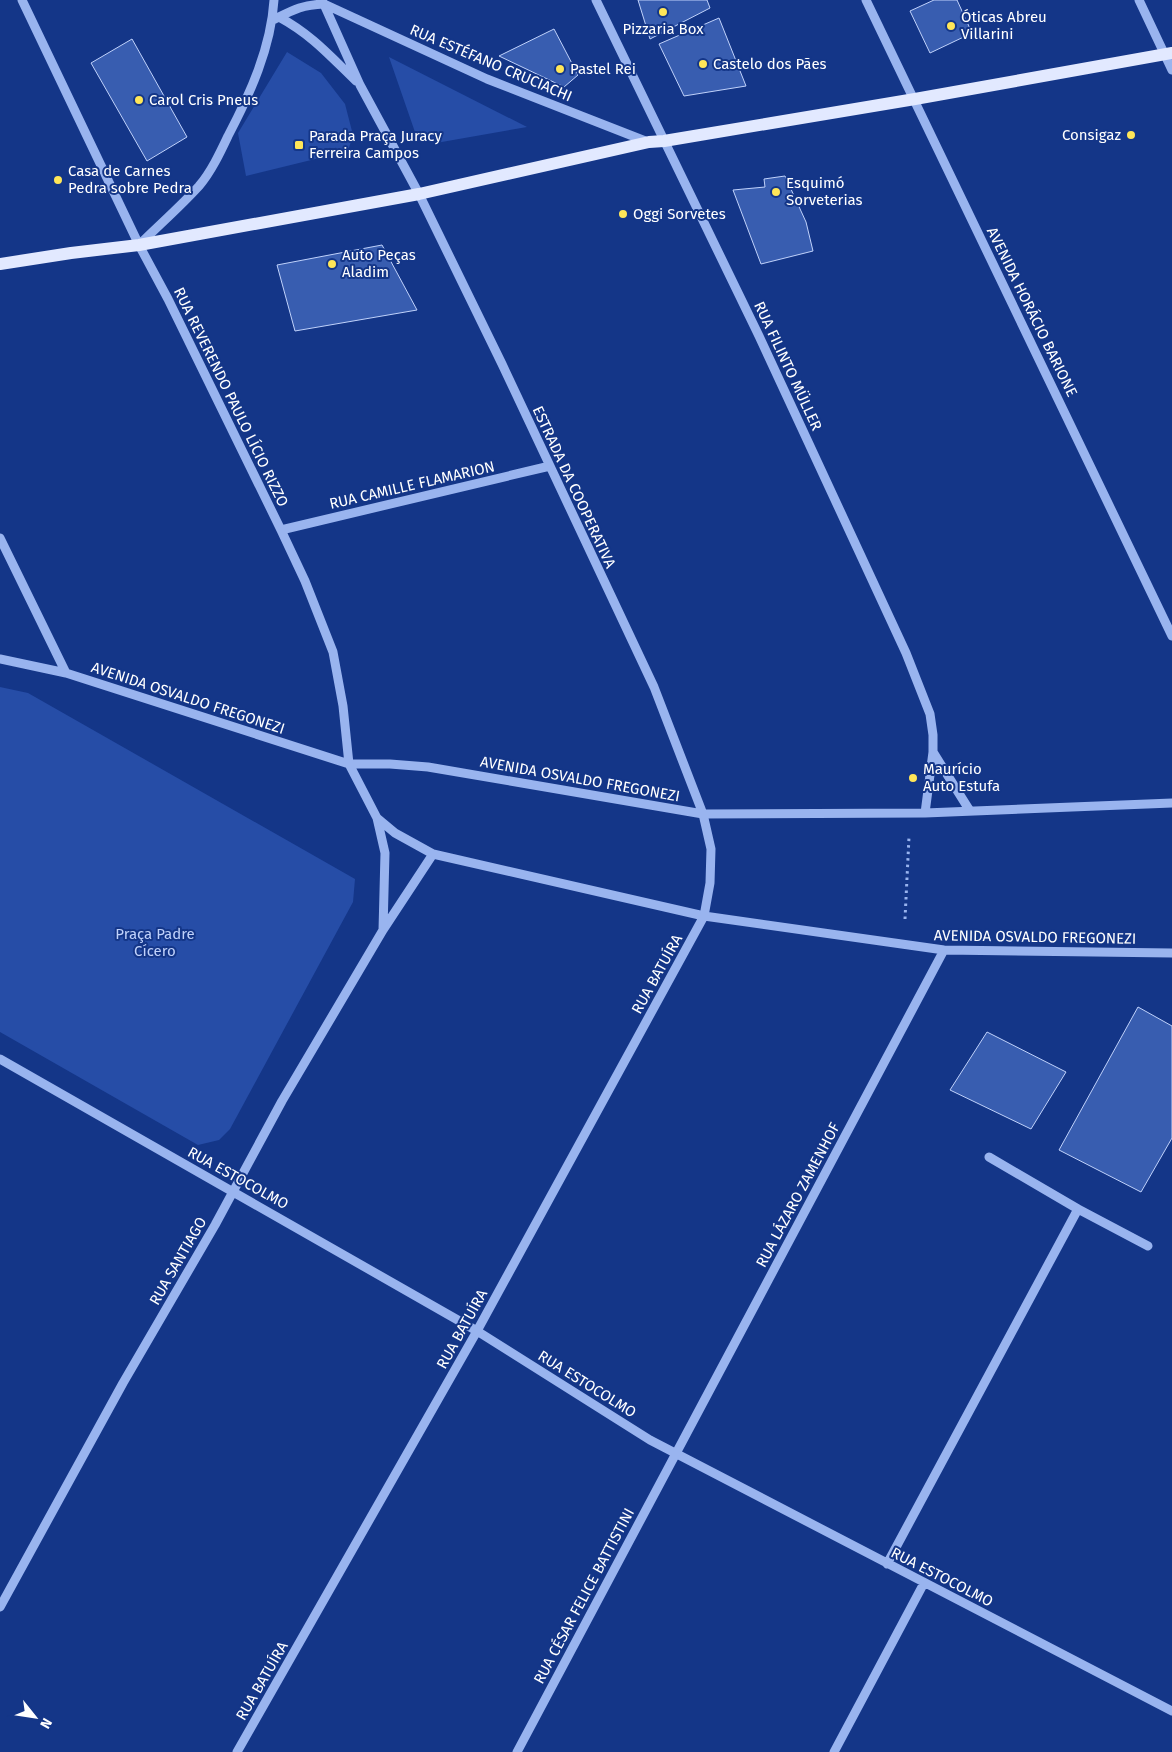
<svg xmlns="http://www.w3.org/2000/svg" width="1172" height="1752" font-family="'Fira Sans',sans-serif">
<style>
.green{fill:#264da7}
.building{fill:#385db0;stroke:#c0d2fb}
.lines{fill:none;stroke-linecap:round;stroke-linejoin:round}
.path{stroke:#99b4ef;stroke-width:3;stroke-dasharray:2.5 4;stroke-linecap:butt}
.minor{stroke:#99b4ef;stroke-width:9}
.major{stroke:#e2e9ff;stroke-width:12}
.poi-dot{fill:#ffe658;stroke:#143688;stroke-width:2}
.labels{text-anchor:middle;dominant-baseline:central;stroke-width:4;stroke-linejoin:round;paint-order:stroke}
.poi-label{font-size:15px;fill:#fff;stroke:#143688;text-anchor:start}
.street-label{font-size:15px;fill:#fff;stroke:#143688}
.park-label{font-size:15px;fill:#c0d2fb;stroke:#143688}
</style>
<rect width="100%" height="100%" fill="#143688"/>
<!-- green -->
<path class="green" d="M287,52l34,21 24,31 8,31 -5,16 -102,25 -8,-43z
M389,57l138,70 -91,16 -20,-8z
M0,687l28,6 327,186 -2,23 -123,227 -11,11 -21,5 -198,-113z"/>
<!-- building -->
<path class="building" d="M638,0h69l3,8 -60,31z
M934,0h23l15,33 -42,20 -20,-42z
M719,18l27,68 -62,10 -25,-52z
M554,29l24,46 -14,12 -65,-31z
M132,39l55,98 -40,24 -56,-98z
M785,176l21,46 7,29 -52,13 -28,-74 32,-3 -1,-8z
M382,245l35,65 -122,21 -18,-66z
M1138,1007l34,19v112l-31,54 -82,-42z
M987,1032l79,40 -35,57 -81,-39z"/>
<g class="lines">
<!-- path -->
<path class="path" d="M905,919l4,-82"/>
<!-- minor -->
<path class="minor" d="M22,0l117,245 29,54 113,231 24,51 28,71 10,54 6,58 28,54 8,35 -2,77
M596,0l163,336 147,317 24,61 3,21v17l-8,61
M866,0l306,636
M1139,0l33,70
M279,17c33,18 51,39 77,64
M273,20c20,-10 28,-15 51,-16l163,75 161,63
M139,245c20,-20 41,-38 60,-59 12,-14 21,-33 29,-50 22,-42 43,-88 46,-136
M281,530l269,-64
M0,538l66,135
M0,659l66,14 283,91h41l38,3 275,47 222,-1 247,-10
M933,752l37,59
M377,818l18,15 38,21 271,62 240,34 228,3
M0,1059l477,272 173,109 522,271
M989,1157l89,52
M887,1564l191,-355 70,37
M0,1607l123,-224 92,-158 67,-124 101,-171 50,-76
M237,1752l240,-421 227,-415 6,-33 1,-34 -8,-35 -49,-127 -152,-323 -83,-170 -59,-109 -38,-85
M517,1752l427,-802
M834,1752l90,-169"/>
<!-- major -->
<path class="major" d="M0,264l71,-11 68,-8 280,-51 230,-52 15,-1 251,-42 257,-46"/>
</g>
<!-- markers -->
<g class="poi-dot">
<circle cx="663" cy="12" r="5"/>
<circle cx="951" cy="26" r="5"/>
<circle cx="703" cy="64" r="5"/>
<circle cx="560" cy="69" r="5"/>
<circle cx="139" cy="100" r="5"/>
<circle cx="1131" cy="135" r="5"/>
<rect x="294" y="140" width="10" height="10" rx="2.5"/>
<circle cx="58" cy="180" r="5"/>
<circle cx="776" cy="192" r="5"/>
<circle cx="623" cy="214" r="5"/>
<circle cx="332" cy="264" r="5"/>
<circle cx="913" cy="778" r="5"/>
</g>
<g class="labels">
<!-- poi labels -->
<g class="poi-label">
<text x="961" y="17">Óticas Abreu<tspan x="961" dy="17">Villarini</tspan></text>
<text x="663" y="29" text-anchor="middle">Pizzaria Box</text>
<text x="713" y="64">Castelo dos Pães</text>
<text x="570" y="69">Pastel Rei</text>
<text x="149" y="100">Carol Cris Pneus</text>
<text x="1121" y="135" text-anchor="end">Consigaz</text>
<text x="309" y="136">Parada Praça Juracy<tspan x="309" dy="17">Ferreira Campos</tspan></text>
<text x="68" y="171">Casa de Carnes<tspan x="68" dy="17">Pedra sobre Pedra</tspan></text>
<text x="786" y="183">Esquimó<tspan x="786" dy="17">Sorveterias</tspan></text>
<text x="633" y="214">Oggi Sorvetes</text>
<text x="342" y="255">Auto Peças<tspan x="342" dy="17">Aladim</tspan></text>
<text x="923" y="769">Maurício<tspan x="923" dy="17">Auto Estufa</tspan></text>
</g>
<!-- street labels -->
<g class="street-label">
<text transform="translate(491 63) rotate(23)">RUA ESTÉFANO CRUCIACHI</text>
<text transform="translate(1032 312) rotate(64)">AVENIDA HORÁCIO BARIONE</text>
<text transform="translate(788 366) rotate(65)">RUA FILINTO MÜLLER</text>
<text transform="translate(231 397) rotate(64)">RUA REVERENDO PAULO LÍCIO RIZZO</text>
<text transform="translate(412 485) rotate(-13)">RUA CAMILLE FLAMARION</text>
<text transform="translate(574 487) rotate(65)">ESTRADA DA COOPERATIVA</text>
<text transform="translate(188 698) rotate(18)">AVENIDA OSVALDO FREGONEZI</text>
<text transform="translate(580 779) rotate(10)">AVENIDA OSVALDO FREGONEZI</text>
<text transform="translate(1035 937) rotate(1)">AVENIDA OSVALDO FREGONEZI</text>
<text transform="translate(657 974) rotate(-61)">RUA BATUÍRA</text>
<text transform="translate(238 1178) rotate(29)">RUA ESTOCOLMO</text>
<text transform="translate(798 1195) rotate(-62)">RUA LÁZARO ZAMENHOF</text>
<text transform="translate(178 1261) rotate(-60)">RUA SANTIAGO</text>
<text transform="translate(462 1329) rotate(-61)">RUA BATUÍRA</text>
<text transform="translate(587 1384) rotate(32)">RUA ESTOCOLMO</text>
<text transform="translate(942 1577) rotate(27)">RUA ESTOCOLMO</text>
<text transform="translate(584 1596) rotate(-62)">RUA CÉSAR FELICE BATTISTINI</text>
<text transform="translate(262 1681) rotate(-60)">RUA BATUÍRA</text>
</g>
<!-- park labels -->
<g class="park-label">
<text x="155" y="934">Praça Padre<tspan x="155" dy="17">Cícero</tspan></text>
</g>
</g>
<!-- north arrow -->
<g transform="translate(35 1717) rotate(120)" stroke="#143688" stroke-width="4" paint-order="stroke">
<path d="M0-4L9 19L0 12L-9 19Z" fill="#ffffff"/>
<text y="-8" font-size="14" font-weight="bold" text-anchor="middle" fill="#ffffff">N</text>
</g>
</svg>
